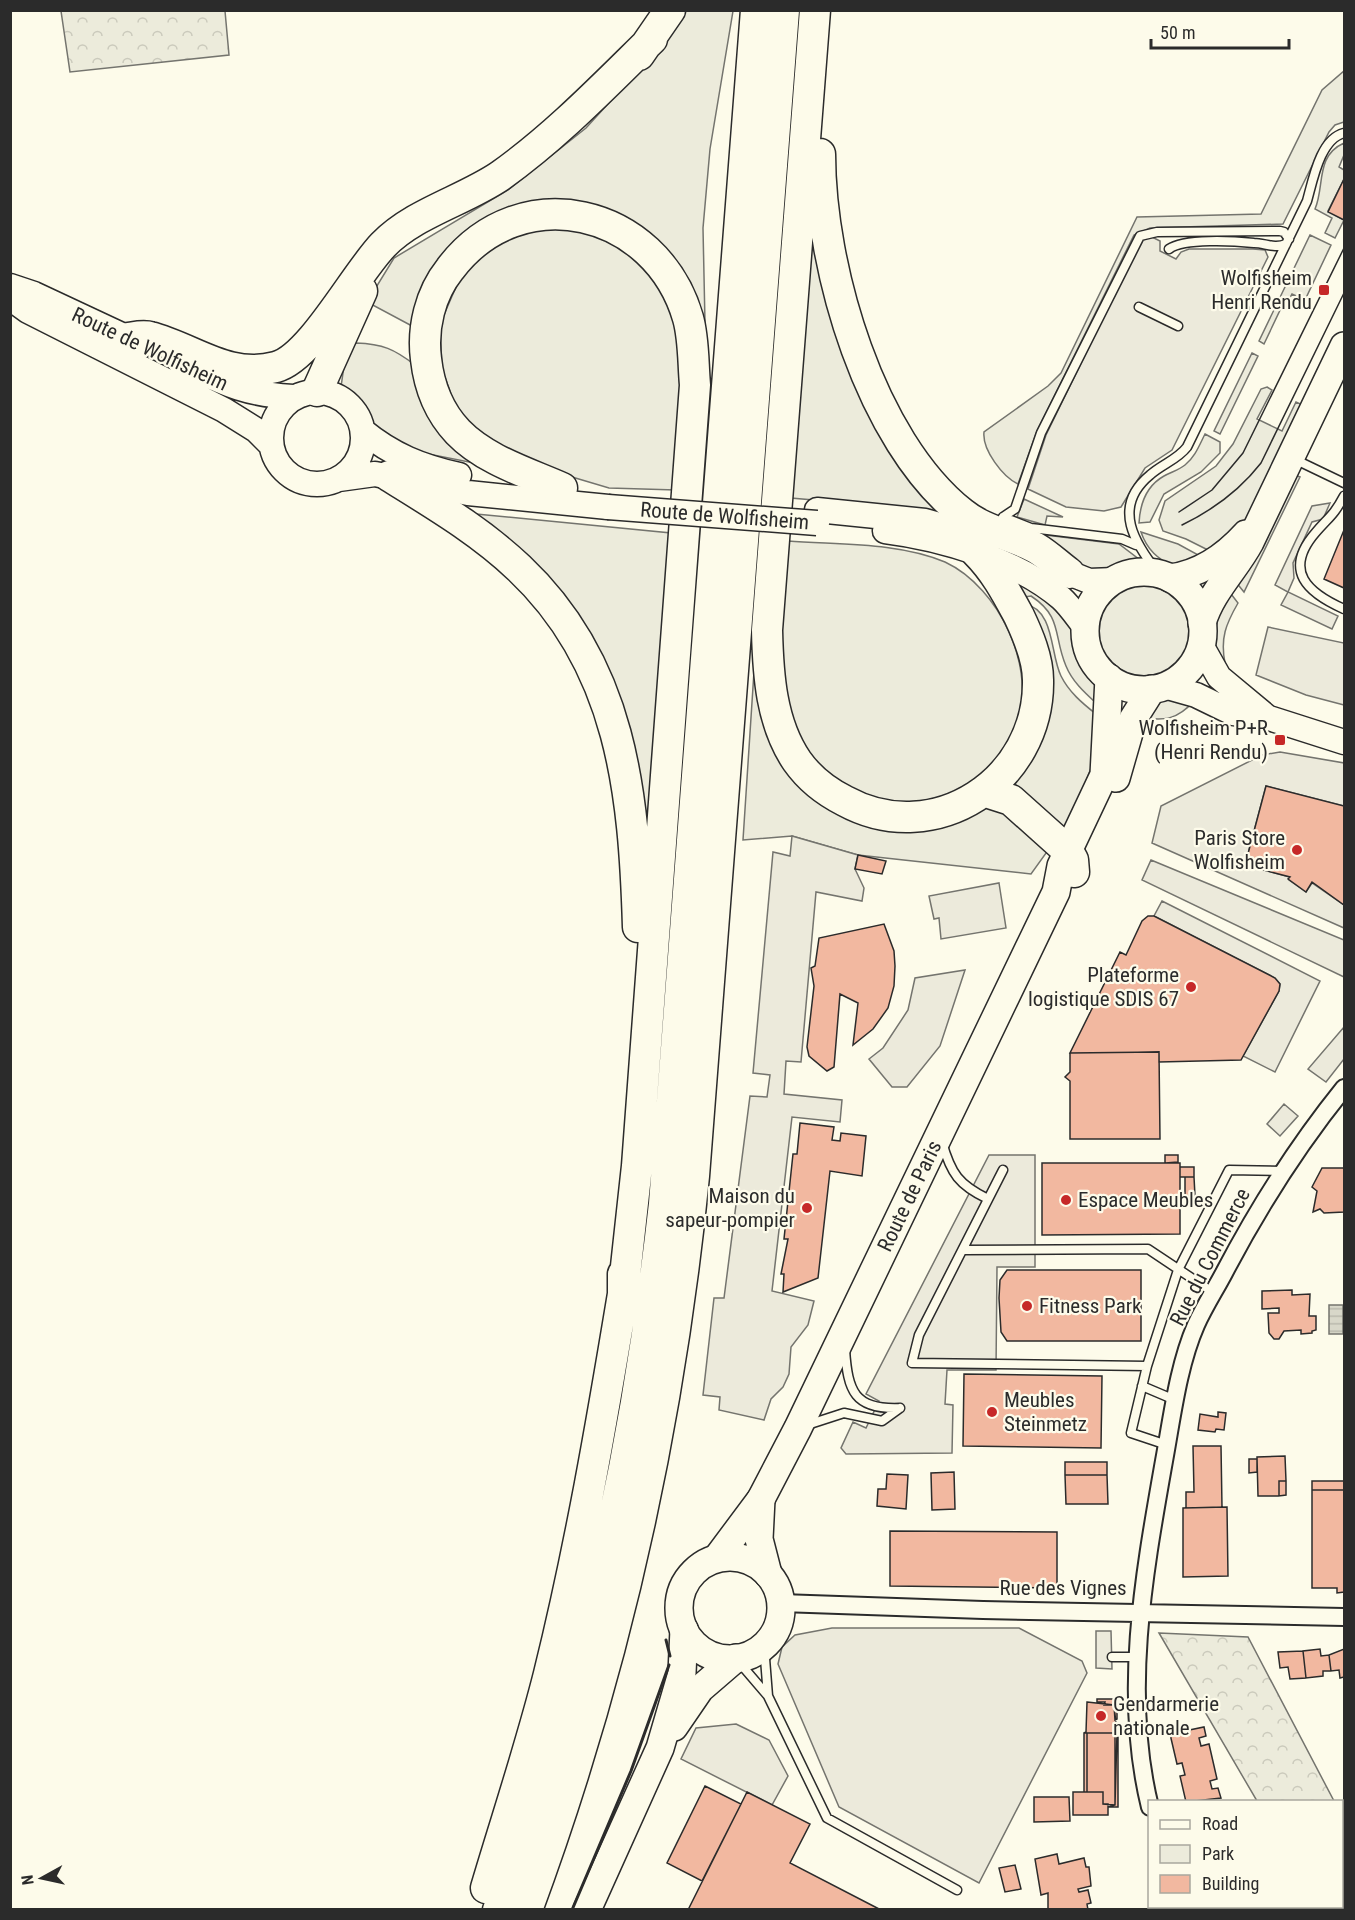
<svg xmlns="http://www.w3.org/2000/svg" width="1355" height="1920" font-family="'Roboto Condensed',sans-serif">
<style>
.green{fill:#ecebdb;stroke:#74746e;stroke-width:1.5}
.forest{fill:url(#forest-crowns);stroke:#74746e;stroke-width:1.5}
.parking{fill:#eceadb;stroke:#74746e;stroke-width:1.5}
.water{fill:url(#water-rules);stroke:#74746e;stroke-width:1.5}
.building{fill:#f2b8a0;stroke:#2b2b2b;stroke-width:1.5}
.lines{fill:none;stroke-linecap:round;stroke-linejoin:round}
.lane-casing{stroke:#2b2b2b;stroke-width:11}
.street-casing{stroke:#2b2b2b;stroke-width:20}
.secondary-casing{stroke:#2b2b2b;stroke-width:27}
.primary-casing{stroke:#2b2b2b;stroke-width:30}
.highway-casing{stroke:#2b2b2b;stroke-width:33}
.lane{stroke:#fdfbea;stroke-width:8}
.street{stroke:#fdfbea;stroke-width:16}
.secondary{stroke:#fdfbea;stroke-width:24}
.primary{stroke:#fdfbea;stroke-width:27}
.highway{stroke:#fdfbea;stroke-width:30}
.tram{stroke:#2b2b2b;stroke-width:1.5}
.secondary-bridge-casing{stroke:#2b2b2b;stroke-width:27;stroke-linecap:butt}
.secondary-bridge{stroke:#fdfbea;stroke-width:24}
.wall{stroke:#2b2b2b;stroke-width:3}
.poi-dot{fill:#c62828;stroke:#fdfbea;stroke-width:2}
.labels{text-anchor:middle;dominant-baseline:central;stroke-width:4.5;stroke-linejoin:round;paint-order:stroke}
.poi-label{font-size:21px;fill:#2b2b2b;stroke:#fdfbea;text-anchor:end}
.street-label{font-size:21px;fill:#2b2b2b;stroke:#fdfbea}
</style>
<defs>
<pattern id="forest-crowns" width="20" height="18" patternUnits="userSpaceOnUse" patternTransform="scale(1.5)"><rect width="20" height="18" fill="#ecebdb"/><path d="M2 6a3 3 0 1 1 6 0M12 15a3 3 0 1 1 6 0" fill="none" stroke="#cbcabc"/></pattern>
<pattern id="water-rules" width="6" height="5" patternUnits="userSpaceOnUse" patternTransform="scale(1.5)"><rect width="6" height="5" fill="#d8d7c9"/><path d="M0 2.5h6" fill="none" stroke="#bab9ad"/></pattern>
</defs>
<rect width="100%" height="100%" fill="#fdfbea"/>
<!-- green -->
<path class="green" d="M677,11h56l-23,138 -7,79 2,95 -6,2 -31,-68 -141,-50 -115,119 -45,-24 27,-44 114,-68 78,-62 41,-45z
M1344,71v51l-9,3 -6,7 -46,92 -133,4 -16,7 -97,196 -19,53c-15,-7 -36,-34 -34,-52l64,-46 13,-13 76,-156 124,-3 61,-124z
M1344,143v12l-5,12 5,3v9l-16,32 16,9 -9,18 -10,-5 7,-15 -17,-9c10,-23 0,-53 29,-66z
M813,216c7,48 14,95 32,141l140,172 -80,-21 -114,-10z
M572,227c13,4 28,7 39,13 89,48 72,166 65,250l-67,-2 -84,-25 -40,-22 -29,-33 -14,-39 -2,-45 19,-44 29,-31 38,-18z
M1310,235l21,10 -26,55 -13,-6 -6,11 -3,-1 -19,40 -5,-3z
M356,343c27,1 38,6 59,22l64,99 -71,-14 -31,-19 -18,-31 -18,-13 5,-35z
M1252,353l6,3 -38,78 -6,-3z
M1267,387l5,3 -15,29 25,12 14,-29 9,4 -51,105 -15,21 -25,21 -28,-14 -23,-8 -4,-11 6,-19 51,-35 17,-22 28,-55z
M1205,434l15,8v11l-19,19 -37,22 -14,28 -11,1c1,-19 7,-37 25,-47 7,-4 15,-6 21,-11 10,-8 14,-19 20,-31z
M1292,474l8,3 -56,115 -9,-11z
M1024,499l39,18 -16,-1 -2,9 -28,-8z
M476,514l195,19 -24,317 -27,-135 -149,-198z
M1141,532l37,12 24,13 -28,10c-16,-8 -27,-17 -33,-35z
M1029,533l90,11 21,16 -39,11h-14z
M788,541c51,4 109,1 157,21 28,13 51,41 63,68 73,159 -158,251 -217,86 -19,-54 -7,-118 -3,-175z
M1006,572l38,20 28,32 5,31 21,34 -2,14c-12,-11 -24,-22 -30,-37 -13,-30 -3,-49 -35,-70l-14,2z
M1098 631a46 46 0 1 1 92 0a46 46 0 1 1-92 0Z
M1228,590l10,13c-12,21 -18,35 -13,60l-5,6c-10,-33 -6,-49 8,-79z
M1025,604c30,6 25,50 36,72 8,16 21,27 35,38l-3,49 -21,54 -41,57 -173,-19 -66,-19 -49,4 13,-199 29,120 124,65 120,-69z
M1169,698l25,3c-16,18 -30,21 -54,16l13,-14z"/>
<!-- forest -->
<path class="forest" d="M61,11h164l4,44 -159,17z
M1159,1633l89,4 86,164h-77z"/>
<!-- parking -->
<path class="parking" d="M1150,236l10,5v10l16,8 5,-7 8,-3h64l12,1 3,7 -96,193 -27,18 -24,39 -17,4 -38,-4 -38,-18 18,-54 94,-193z
M1330,503l-7,16 -11,3 -19,41 1,15 -6,14 50,24 -6,13 -51,-24 7,-13 -13,-7 37,-79z
M1268,627l76,16v62l-38,-10 -50,-20z
M1280,752l64,11v43l-78,-20 -21,79 45,12 -1,3 17,12 6,-9 32,22v23l-192,-85 9,-37 101,-51z
M792,836l66,19 -3,14 9,19 -2,13 -46,-9 -15,170 -15,-1 -2,33 58,6 -2,22 -48,-5 -20,174 42,10 -6,24 -17,22 -2,27 -6,13 -12,12 -7,21 -45,-10 1,-13 -17,-2 11,-97h10l26,-202 17,1 3,-22 -17,-2 20,-221 17,4z
M1151,860l193,80v37l-202,-97z
M999,883l7,45 -65,11 -2,-21 -5,1 -5,-23z
M1162,901l158,80 -45,91 -32,-16 36,-65 1,-7 -5,-6 -121,-62z
M965,970l-25,76 -33,41h-15l-23,-28 14,-11 25,-38 7,-32z
M1344,1027v32l-18,23 -18,-13z
M1284,1104l14,12 -18,20 -13,-12z
M989,1155h46v112h-38l-1,103h-49l-2,34 8,1 -1,48 -106,1 -5,-6 12,-26 13,6 13,-27 -13,-7z
M832,1628h187l63,33 5,12 -108,210 -140,-76 -61,-143 4,-17 13,-12z
M1096,1631h15l1,38 -16,-1z
M736,1724l33,16 19,36 -16,29 -91,-46 15,-31z"/>
<!-- water -->
<path class="water" d="M1329,1305h14v29h-14z"/>
<!-- building -->
<path class="building" d="M1344,179v41l-16,-8z
M1344,530v58l-20,-9z
M1266,786l78,20v99l-32,-23 -6,10 -18,-13 2,-2 -45,-12z
M858,855l28,6 -4,13 -27,-5z
M1148,916h6l121,62 5,6 -1,7 -38,69 -82,2v-10l-89,1 50,-101 6,3 16,-34z
M884,924l10,27 1,15 -1,20 -6,22 -15,21 -20,16 5,-42 -18,-9 -6,73 -7,4 -18,-15 -2,-9 7,-61 -3,-18 4,-2 4,-28z
M1159,1052l1,87h-90v-58l-5,-4 5,-5v-19z
M800,1123l34,4 -2,13 8,1 1,-8 25,3 -4,40 -32,-5 -12,107 -35,14 1,-18h-3l7,-35h-4l9,-85h4z
M1165,1155h13v7l-13,1z
M1042,1163h138v71l-138,1z
M1180,1167h14v10h-14z
M1322,1168h22v44l-20,1 -4,-4 -7,3 4,-21 -5,-4z
M1185,1177h9l1,19h-15v-2h5z
M1007,1270h134v71h-134l-6,-9 -2,-34 1,-18z
M1292,1290v5l18,-1 -1,22h7v14l-4,1v2l-11,1v-4l-17,1 -5,8h-5l-5,-6 -1,-20h11v-5l-17,1v-18z
M964,1374l138,2 -1,72 -138,-2z
M1218,1412l8,1 -2,17 -8,-1 -1,3 -17,-2 2,-16 18,3z
M1193,1446h28l1,61 -36,1v-16h8z
M1285,1456l1,25h-7v15h-21l-1,-39z
M1249,1459h8v13l-8,1z
M1065,1462h42v13h-42z
M954,1472l1,37 -23,1 -1,-37z
M887,1474l21,1 -2,34 -29,-3 1,-17h8z
M1065,1475h42l1,29h-42z
M1279,1481h7v14l-7,1z
M1312,1481h32v9h-32z
M1312,1490h32v102l-7,1v-5h-25z
M1227,1507l1,69 -45,1v-69z
M890,1531l167,1v56l-167,-2z
M1320,1649l1,7 8,-1 2,16h-8v5l-17,2 -3,-27z
M1344,1649v28l-4,1 -1,-8 -8,1 -2,-16z
M1303,1651l3,27 -16,1 -2,-12 -8,1 -2,-16z
M1097,1699h20v20l-2,1 -1,-15h-10l1,-3h-8z
M1087,1702l27,3 3,28h-33l2,-1z
M1204,1727l2,9 -7,2 2,8 8,-2 8,35 -7,2 2,8 6,-1 3,10 -35,4 -6,-26 5,-1 -3,-12 -5,1 -7,-30z
M1084,1733h33l-2,72 -12,-1v-12h-16v-59z
M1084,1733h3v59h-3z
M1115,1733h3v74h-10l7,-2z
M705,1786l36,18 -39,77 -35,-18z
M747,1792l63,32 -20,39 91,47h-193z
M1073,1792h30v12h5v11h-35z
M1034,1797h35l1,24 -36,1z
M1057,1854l2,10 25,-6 2,9h3l2,19 -13,3 1,3 9,-2 3,13 -4,1 1,6h-40v-17l-7,2 -6,-36z
M1015,1865l6,24 -16,3 -6,-24z
M1256,1906h30v4h-30z"/>
<g class="lines">
<defs>
<path id="lane" d="M1169,249c15,-11 65,-8 85,-6 11,0 20,6 32,1
M1139,307l39,19
M1294,459l50,24
M1344,496c-10,19 -15,21 -28,36 -34,39 -8,61 28,77
M1003,517l12,-8 26,-76 99,-197 17,-4 123,-1 4,1 5,7
M1003,517l28,11 91,11 14,6
M1159,574c-24,-30 -48,-67 -9,-99 12,-11 27,-15 37,-28l120,-246c6,-21 13,-62 37,-68
M942,1142c9,32 17,43 46,57
M1003,1170l-84,165 -7,28 235,3
M963,1250l185,-1 66,44
M845,1350c3,41 9,60 55,58
M1142,1386l33,14
M807,1425l37,-12 38,8 18,-13
M1167,1445l-36,-12 16,-67 31,-96 51,-100 55,1
M1112,1657h27
M738,1661l30,35 -4,-50
M768,1696l59,122 130,72"/>
<path id="street" d="M781,1603l202,7 361,7
M1150,1807c-28,-113 -6,-233 14,-346 8,-43 14,-95 32,-136 8,-18 19,-35 28,-52 34,-65 74,-128 120,-185
M1173,1906l1,4"/>
<path id="secondary" d="M10,286l24,8 109,51
M10,298l18,13 196,99 32,20 15,15
M180,362c44,21 63,32 113,35
M271 438a46 46 0 1 1 92 0a46 46 0 1 1-92 0Z
M363,431c29,24 59,36 96,44
M339,479l36,-5 93,19 140,14
M817,510l108,11 64,18
M885,531c56,7 132,29 176,67 9,8 16,19 24,29
M1054,567l35,14 26,-1
M1201,645l18,32 48,40
M1164,686l32,9 37,18 36,5 75,24"/>
<g id="primary">
<circle cx="1144" cy="631" r="59"/>
<path d="M1170,578c30,-4 56,-22 76,-44"/>
<path d="M1202,623c9,-31 33,-53 48,-81l94,-196"/>
<path d="M1116,778l17,-59 19,-30"/>
<path d="M761,1499l-2,40 9,35"/>
<circle cx="730" cy="1608" r="51"/>
<path id="s1" d="M717,1558l44,-59 37,-71 258,-536 5,-26 43,-91 5,-97"/>
<path d="M674,1727l26,-38 36,-31"/>
<path d="M587,1910l73,-162 22,-75 2,-44"/>
</g>
<path id="highway" d="M815,10l-48,620c1,44 4,93 30,131 12,17 30,31 48,40 90,49 195,-21 193,-121 0,-22 -10,-45 -19,-64 -13,-24 -24,-45 -43,-64
M639,55l31,-45
M820,154c0,114 50,286 142,359 22,18 50,22 74,35 12,7 22,17 33,25
M128,338c7,-1 16,-3 22,-1 43,11 78,43 126,30 35,-9 79,-93 107,-122 31,-32 80,-44 117,-69 56,-40 103,-89 152,-137
M317,391l45,-100
M389,476c45,28 91,55 130,92 103,97 115,225 119,359
M562,488c-34,-15 -77,-28 -104,-56 -19,-20 -29,-46 -32,-73 -4,-31 4,-65 24,-90 70,-93 206,-61 238,49 6,21 5,45 7,67l-58,781 -14,128
M986,792l25,8 57,51 5,9 1,12
M486,1888c21,-71 45,-142 63,-214 31,-125 53,-253 74,-380v-20
M498,1910c89,-226 139,-466 166,-706l92,-1194
M527,1910c88,-238 142,-482 167,-734l90,-1166"/>
</defs>
<!-- lane casing -->
<use href="#lane" class="lane-casing"/>
<!-- street casing -->
<use href="#street" class="street-casing"/>
<!-- secondary casing -->
<use href="#secondary" class="secondary-casing"/>
<!-- primary casing -->
<use href="#primary" class="primary-casing"/>
<!-- highway casing -->
<use href="#highway" class="highway-casing"/>
<!-- lane -->
<use href="#lane" class="lane"/>
<!-- street -->
<use href="#street" class="street"/>
<!-- secondary -->
<use href="#secondary" class="secondary"/>
<!-- primary -->
<use href="#primary" class="primary"/>
<!-- highway -->
<use href="#highway" class="highway"/>
<!-- tram -->
<path class="tram" d="M1179,512l33,-22 31,-37 101,-205
M1182,525c31,-15 58,-35 79,-62l83,-170"/>
<defs>
<g id="secondary-bridge">
<path id="s2" d="M608,507l209,16"/>
</g>
</defs>
<!-- secondary-bridge casing -->
<use href="#secondary-bridge" class="secondary-bridge-casing"/>
<!-- secondary-bridge -->
<use href="#secondary-bridge" class="secondary-bridge"/>
<!-- wall -->
<path class="wall" d="M666,1640l4,16
M572,1910l59,-139 38,-106"/>
</g>
<!-- markers -->
<g class="poi-dot">
<rect x="1318" y="284" width="12" height="12" rx="3"/>
<rect x="1274" y="734" width="12" height="12" rx="3"/>
<circle cx="1297" cy="850" r="6"/>
<circle cx="1191" cy="987" r="6"/>
<circle cx="1066" cy="1200" r="6"/>
<circle cx="807" cy="1208" r="6"/>
<circle cx="1027" cy="1306" r="6"/>
<circle cx="992" cy="1412" r="6"/>
<circle cx="1101" cy="1716" r="6"/>
</g>
<g class="labels">
<!-- poi labels -->
<g class="poi-label">
<text x="1312" y="278">Wolfisheim<tspan x="1312" dy="24">Henri Rendu</tspan></text>
<text x="1268" y="728">Wolfisheim P+R<tspan x="1268" dy="24">(Henri Rendu)</tspan></text>
<text x="1285" y="838">Paris Store<tspan x="1285" dy="24">Wolfisheim</tspan></text>
<text x="1179" y="975">Plateforme<tspan x="1179" dy="24">logistique SDIS 67</tspan></text>
<text x="795" y="1196">Maison du<tspan x="795" dy="24">sapeur-pompier</tspan></text>
<text x="1078" y="1200" text-anchor="start">Espace Meubles</text>
<text x="1039" y="1306" text-anchor="start">Fitness Park</text>
<text x="1004" y="1400" text-anchor="start">Meubles<tspan x="1004" dy="24">Steinmetz</tspan></text>
<text x="1113" y="1704" text-anchor="start">Gendarmerie<tspan x="1113" dy="24">nationale</tspan></text>
</g>
<!-- street labels -->
<g class="street-label">
<text transform="translate(150 349) rotate(25)">Route de Wolfisheim</text>
<text stroke="none"><textPath href="#s2" startOffset="117">Route de Wolfisheim</textPath></text>
<text stroke="none"><textPath href="#s1" startOffset="411">Route de Paris</textPath></text>
<text transform="translate(1210 1257) rotate(-63)">Rue du Commerce</text>
<text x="1063" y="1588">Rue des Vignes</text>
</g>
</g>
<!-- border -->
<rect width="1355" height="1920" fill="none" stroke="#2b2b2b" stroke-width="24"/>
<!-- legend -->
<rect x="1148" y="1800" width="195" height="108" fill="#fdfbea" stroke="#a9a89e" stroke-width="1.5"/>
<rect x="1160" y="1820" width="30" height="9" fill="#fdfbea" stroke="#a9a89e" stroke-width="1.5"/>
<text x="1202" y="1830" font-size="18" fill="#2b2b2b">Road</text>
<rect x="1160" y="1845" width="30" height="18" fill="#ecebdb" stroke="#a9a89e" stroke-width="1.5"/>
<text x="1202" y="1860" font-size="18" fill="#2b2b2b">Park</text>
<rect x="1160" y="1875" width="30" height="18" fill="#f2b8a0" stroke="#a9a89e" stroke-width="1.5"/>
<text x="1202" y="1890" font-size="18" fill="#2b2b2b">Building</text>
<!-- north arrow -->
<g transform="translate(42 1878) rotate(262)" stroke="#fdfbea" stroke-width="4.5" paint-order="stroke">
<path d="M0-4.5L10 22L0 15L-10 22Z" fill="#2b2b2b"/>
<text y="-9" font-size="16" font-weight="bold" text-anchor="middle" fill="#2b2b2b">N</text>
</g>
<!-- scale -->
<path d="M1151 39v9h138v-9" fill="none" stroke="#2b2b2b" stroke-width="3"/>
<text x="1160" y="39" font-size="18" fill="#2b2b2b" stroke="#fdfbea" stroke-width="4.5" paint-order="stroke">50 m</text>
</svg>
